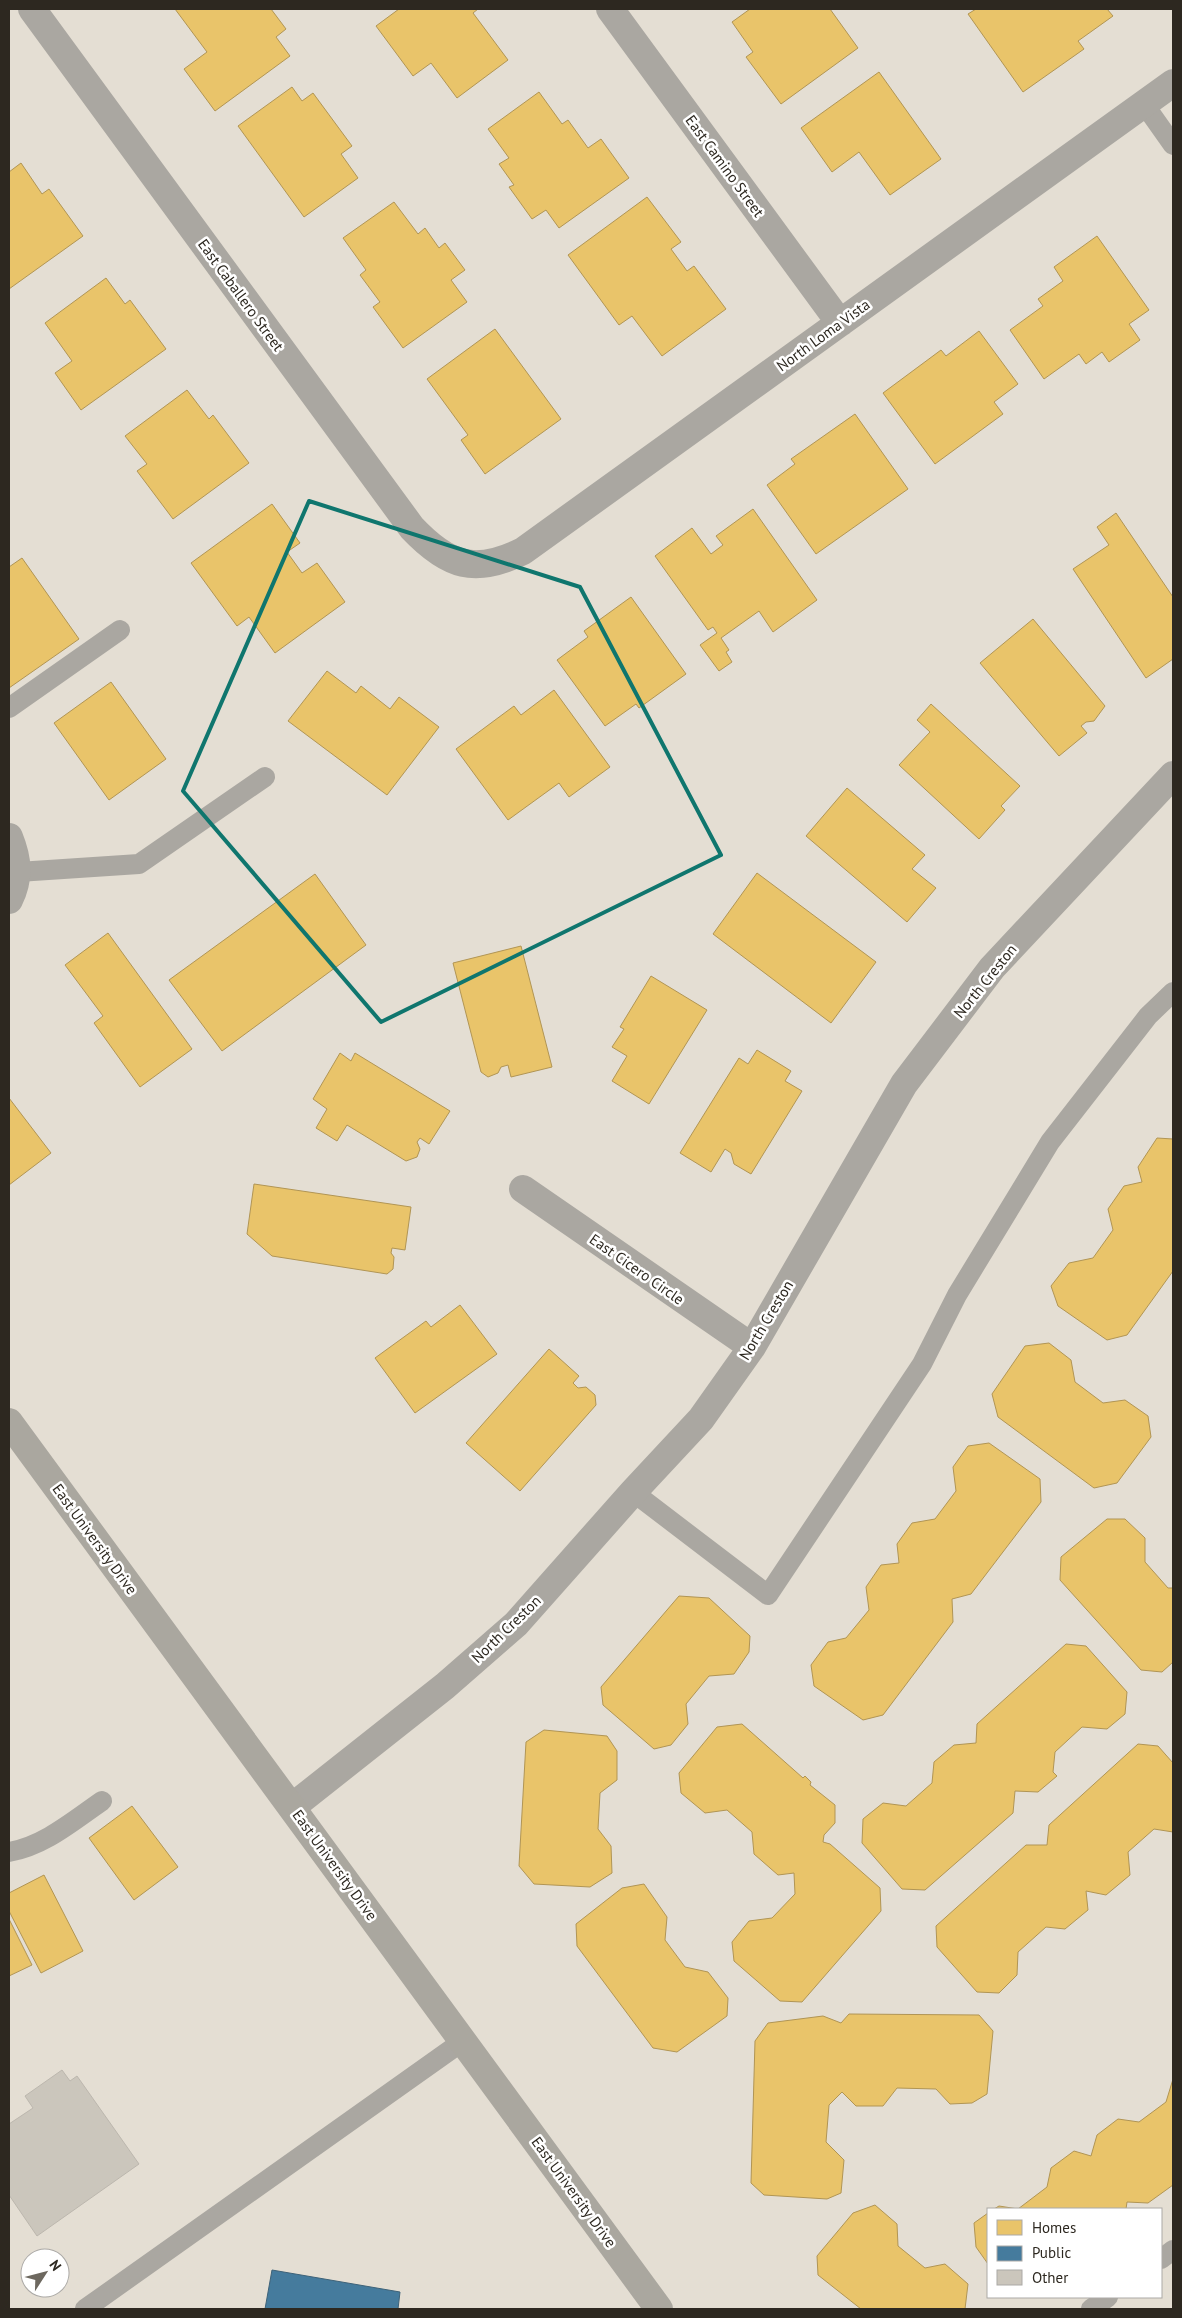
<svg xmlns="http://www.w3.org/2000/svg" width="1182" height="2318" font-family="'PT Sans',sans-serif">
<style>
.homes{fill:#e9c46a;stroke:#b19554}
.public{fill:#457b9d;stroke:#3e6278}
.building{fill:#cbc6bc;stroke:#bcb7ae}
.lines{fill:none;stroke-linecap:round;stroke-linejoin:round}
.service{stroke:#aaa7a1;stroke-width:20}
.minor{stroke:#aaa7a1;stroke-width:28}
.secondary{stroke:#aaa79f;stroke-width:28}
.marked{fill:none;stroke:#0f766e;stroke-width:4;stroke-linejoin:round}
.labels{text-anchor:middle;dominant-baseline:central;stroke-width:5;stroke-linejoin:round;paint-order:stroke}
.street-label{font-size:15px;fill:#2d2820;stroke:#fff}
</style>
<rect width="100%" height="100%" fill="#e4ded3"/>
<!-- homes -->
<path class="homes" d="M175,9h96l15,20 -10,8 14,19 -75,55 -31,-42 23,-17z
M399,9h79l-5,4 35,47 -51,38 -26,-35 -18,13 -37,-50z
M750,9h80l28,39 -77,56 -35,-47 7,-5 -21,-30z
M976,9h131l6,7 -35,25 6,8 -61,43 -55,-78z
M879,72l62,87 -51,36 -31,-43 -27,20 -31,-44z
M292,87l10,14 11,-8 39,53 -11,8 17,24 -54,39 -66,-91z
M539,92l23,32 6,-4 20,28 13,-9 28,39 -70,50 -13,-18 -14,9 -23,-32 5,-2 -15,-21 10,-6 -21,-29z
M21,163l21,31 7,-5 34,47 -74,53v-117z
M647,197l34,45 -10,7 16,22 7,-5 32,43 -64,47 -30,-40 -13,9 -51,-70z
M394,202l24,32 7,-6 14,20 6,-5 20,27 -14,10 16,22 -64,46 -30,-41 7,-5 -20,-27 6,-5 -23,-32z
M1097,236l52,74 -20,14 11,16 -31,22 -7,-10 -16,12 -7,-10 -35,25 -34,-49 33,-24 -5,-7 25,-18 -9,-14z
M106,278l19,26 5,-4 36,49 -85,61 -26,-37 17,-12 -27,-38z
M495,329l66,90 -76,55 -24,-34 7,-5 -41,-56z
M979,331l39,53 -24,18 9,12 -68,50 -52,-71 58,-43 5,6z
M187,390l22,29 4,-4 36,48 -76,56 -36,-48 10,-7 -22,-28z
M855,414l53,75 -92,65 -49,-69 28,-21 -4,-5z
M272,504l28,39 -13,9 15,21 15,-10 28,39 -70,51 -26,-36 -12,9 -46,-63z
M753,509l64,91 -44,32 -14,-21 -38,27 8,12 -3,2 6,10 -13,9 -19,-26 17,-12 -4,-6 -5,3 -53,-74 37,-28 19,26 12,-9 -7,-9z
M1116,513l57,84v62l-27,19 -73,-109 36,-24 -12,-18z
M22,558l57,81 -70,49v-121z
M631,597l55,77 -47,34 -3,-4 -31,22 -48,-66 31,-23 -4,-6z
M1033,619l72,87 -11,15 -8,1 -5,4 6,7 -28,23 -79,-93z
M327,671l29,22 5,-7 29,23 9,-12 40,30 -52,68 -99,-74z
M111,682l55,77 -57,41 -55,-77z
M554,690l56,77 -41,30 -10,-14 -51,37 -52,-71 58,-43 7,9z
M931,704l89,82 -19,20 4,4 -26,29 -80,-74 31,-33 -13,-12z
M847,788l78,67 -13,14 24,19 -29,34 -101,-86z
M757,873l119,89 -45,61 -118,-89z
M315,874l51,71 -144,106 -53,-71z
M108,933l84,116 -52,38 -46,-64 9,-7 -38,-51z
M521,946l31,121 -41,10 -3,-12 -7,2 -3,6 -10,4 -7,-5 -28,-109z
M651,976l56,34 -58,94 -37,-23 15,-25 -15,-9 12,-18 -4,-2z
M757,1050l34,21 -6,10 17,10 -51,83 -17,-10 -3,-11 -6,-4 -14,23 -31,-19 59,-95 9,6z
M340,1053l11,8 4,-8 95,58 -21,33 -9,-6 -3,4 3,7 -3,8 -11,4 -59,-36 -10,16 -21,-13 11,-19 -14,-10z
M9,1098l42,55 -42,32z
M1157,1138l16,1v132l-46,64 -20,5 -49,-34 -7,-20 18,-23 24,-5 20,-28 -5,-21 16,-23 18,-4 -4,-15z
M254,1184l157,23 -6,43 -13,-2 -1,5 3,4 -1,12 -6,5 -115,-18 -25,-22z
M460,1305l37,49 -82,59 -40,-55 51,-37 5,6z
M1049,1343l22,17 4,22 28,21 22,-3 23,16 3,21 -34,46 -23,5 -96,-71 -6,-23 33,-48z
M549,1349l30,27 -6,7 5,5 8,-1 9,8 1,10 -76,86 -54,-48z
M989,1443l51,36 1,23 -70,92 -19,5 1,23 -70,93 -20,5 -49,-34 -3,-21 17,-23 18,-4 23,-28 -3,-23 15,-22 18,-2 -2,-19 15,-21 23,-4 21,-28 -3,-24 15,-21z
M1107,1519h18l20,19v24l23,26h5v74l-11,10 -21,-2 -81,-90 1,-23z
M679,1596l30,2 41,38 -1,16 -15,22 -25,2 -23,28 2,20 -17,21 -17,4 -51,-44 -2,-18z
M1066,1644l20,2 41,46 -2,22 -18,15 -25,-2 -27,25 -2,20 4,4 -19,16 -23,-1 -2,22 -88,77 -23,-1 -40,-46 1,-24 20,-16 23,3 26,-23 2,-21 20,-17 22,-2 1,-19z
M742,1724l61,54 2,-2 6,6 -1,3 25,20v18l-11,12 -1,7 7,2 50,44 1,23 -79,91 -22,-1 -46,-40 -2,-19 17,-21 23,-3 23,-24 -1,-21 -16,2 -24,-21 -2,-22 -25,-22 -22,3 -24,-20 -2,-20 38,-46z
M544,1730l63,6 10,15v29l-17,13 -2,36 13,17 1,27 -22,14 -56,-3 -15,-18 7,-124z
M1138,1744l20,2 15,17v69l-19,-3 -26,23 2,23 -24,20 -20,-4 2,19 -23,19 -19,-2 -28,25 -1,23 -18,18 -22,-1 -40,-45 -1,-21 90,-81h21l2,-20z
M132,1806l46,61 -44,33 -45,-62z
M44,1875l39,76 -42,22 -32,-62v-18z
M644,1884l23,33 -2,23 20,27 23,5 20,26 -1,18 -50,36 -24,-4 -76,-102 -1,-22 46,-36z
M9,1919l23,46 -23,11z
M849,2014l130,1 14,16 -6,63 -15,9 -22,1 -14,-15 -39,-1 -14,18h-27l-14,-14 -13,13 -3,37 18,18 -3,33 -14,6 -63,-4 -13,-12 4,-142 13,-18 55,-7 18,7z
M1173,2079v106l-25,18 -21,-1 -1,7h-132l5,-3 19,3 29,-22 4,-19 23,-17 17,5 6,-21 21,-16 21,3 27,-20z
M875,2205l22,19 1,22 27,22 20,-4 23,20 -3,25h-104l-43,-34 -1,-19 36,-43z
M988,2213v51l-12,-17 -2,-24z"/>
<!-- public -->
<path class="public" d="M272,2270l128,22 -2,17h-133z"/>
<!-- building -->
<path class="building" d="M62,2070l8,11 7,-5 62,88 -102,72 -28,-41v-71l24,-16 -8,-12z"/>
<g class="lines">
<!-- service -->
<path class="service" d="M1144,104l29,41
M9,708l111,-78
M18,872l121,-8 126,-87
M633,1492l135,103 154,-231 35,-69 93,-153 98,-126 25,-24
M9,1852c35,-6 64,-31 93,-51
M1161,2259l12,-9
M85,2309l378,-268
M1091,2309l17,-12"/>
<!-- minor -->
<path class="minor" d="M32,9l380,519c36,38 63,47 111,23l650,-468
M610,9l230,314
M9,837c9,22 11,41 0,63
M523,1189l229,158
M292,1807l153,-121 71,-62 117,-132 68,-73 51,-72 152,-263 88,-116 181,-193"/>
<!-- secondary -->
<path class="secondary" d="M9,1422l650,887"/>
</g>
<!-- marked area -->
<path class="marked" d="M309,501l271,86 141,268 -340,167 -198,-231z"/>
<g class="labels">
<!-- street labels -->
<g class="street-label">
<text transform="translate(725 166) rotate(54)">East Camino Street</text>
<text transform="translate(241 295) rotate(54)">East Caballero Street</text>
<text transform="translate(823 335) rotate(-36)">North Loma Vista</text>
<text transform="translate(985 981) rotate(-51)">North Creston</text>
<text transform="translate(637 1269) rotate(35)">East Cicero Circle</text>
<text transform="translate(766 1320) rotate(-59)">North Creston</text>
<text transform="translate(95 1539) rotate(54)">East University Drive</text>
<text transform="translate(506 1629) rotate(-44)">North Creston</text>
<text transform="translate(335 1865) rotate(54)">East University Drive</text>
<text transform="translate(574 2192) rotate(54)">East University Drive</text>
</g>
</g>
<!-- border -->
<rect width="1182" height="2318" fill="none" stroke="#2d2820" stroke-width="20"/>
<!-- legend -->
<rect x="987" y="2208" width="175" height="90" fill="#ffffff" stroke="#aba9a6"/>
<rect x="997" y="2220" width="25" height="15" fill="#e9c46a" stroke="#aba9a6"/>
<text x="1032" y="2233" font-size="15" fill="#2d2820">Homes</text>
<rect x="997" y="2246" width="25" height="15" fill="#457b9d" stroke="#aba9a6"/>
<text x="1032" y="2258" font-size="15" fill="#2d2820">Public</text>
<rect x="997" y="2270" width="25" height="15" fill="#cbc6bc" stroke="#aba9a6"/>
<text x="1032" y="2283" font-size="15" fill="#2d2820">Other</text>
<!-- north arrow -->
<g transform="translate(45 2273) rotate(54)"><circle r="24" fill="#ffffff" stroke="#aba9a6"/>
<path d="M0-4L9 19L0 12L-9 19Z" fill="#6d685f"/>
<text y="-8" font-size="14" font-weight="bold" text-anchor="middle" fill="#2d2820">N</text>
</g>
</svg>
